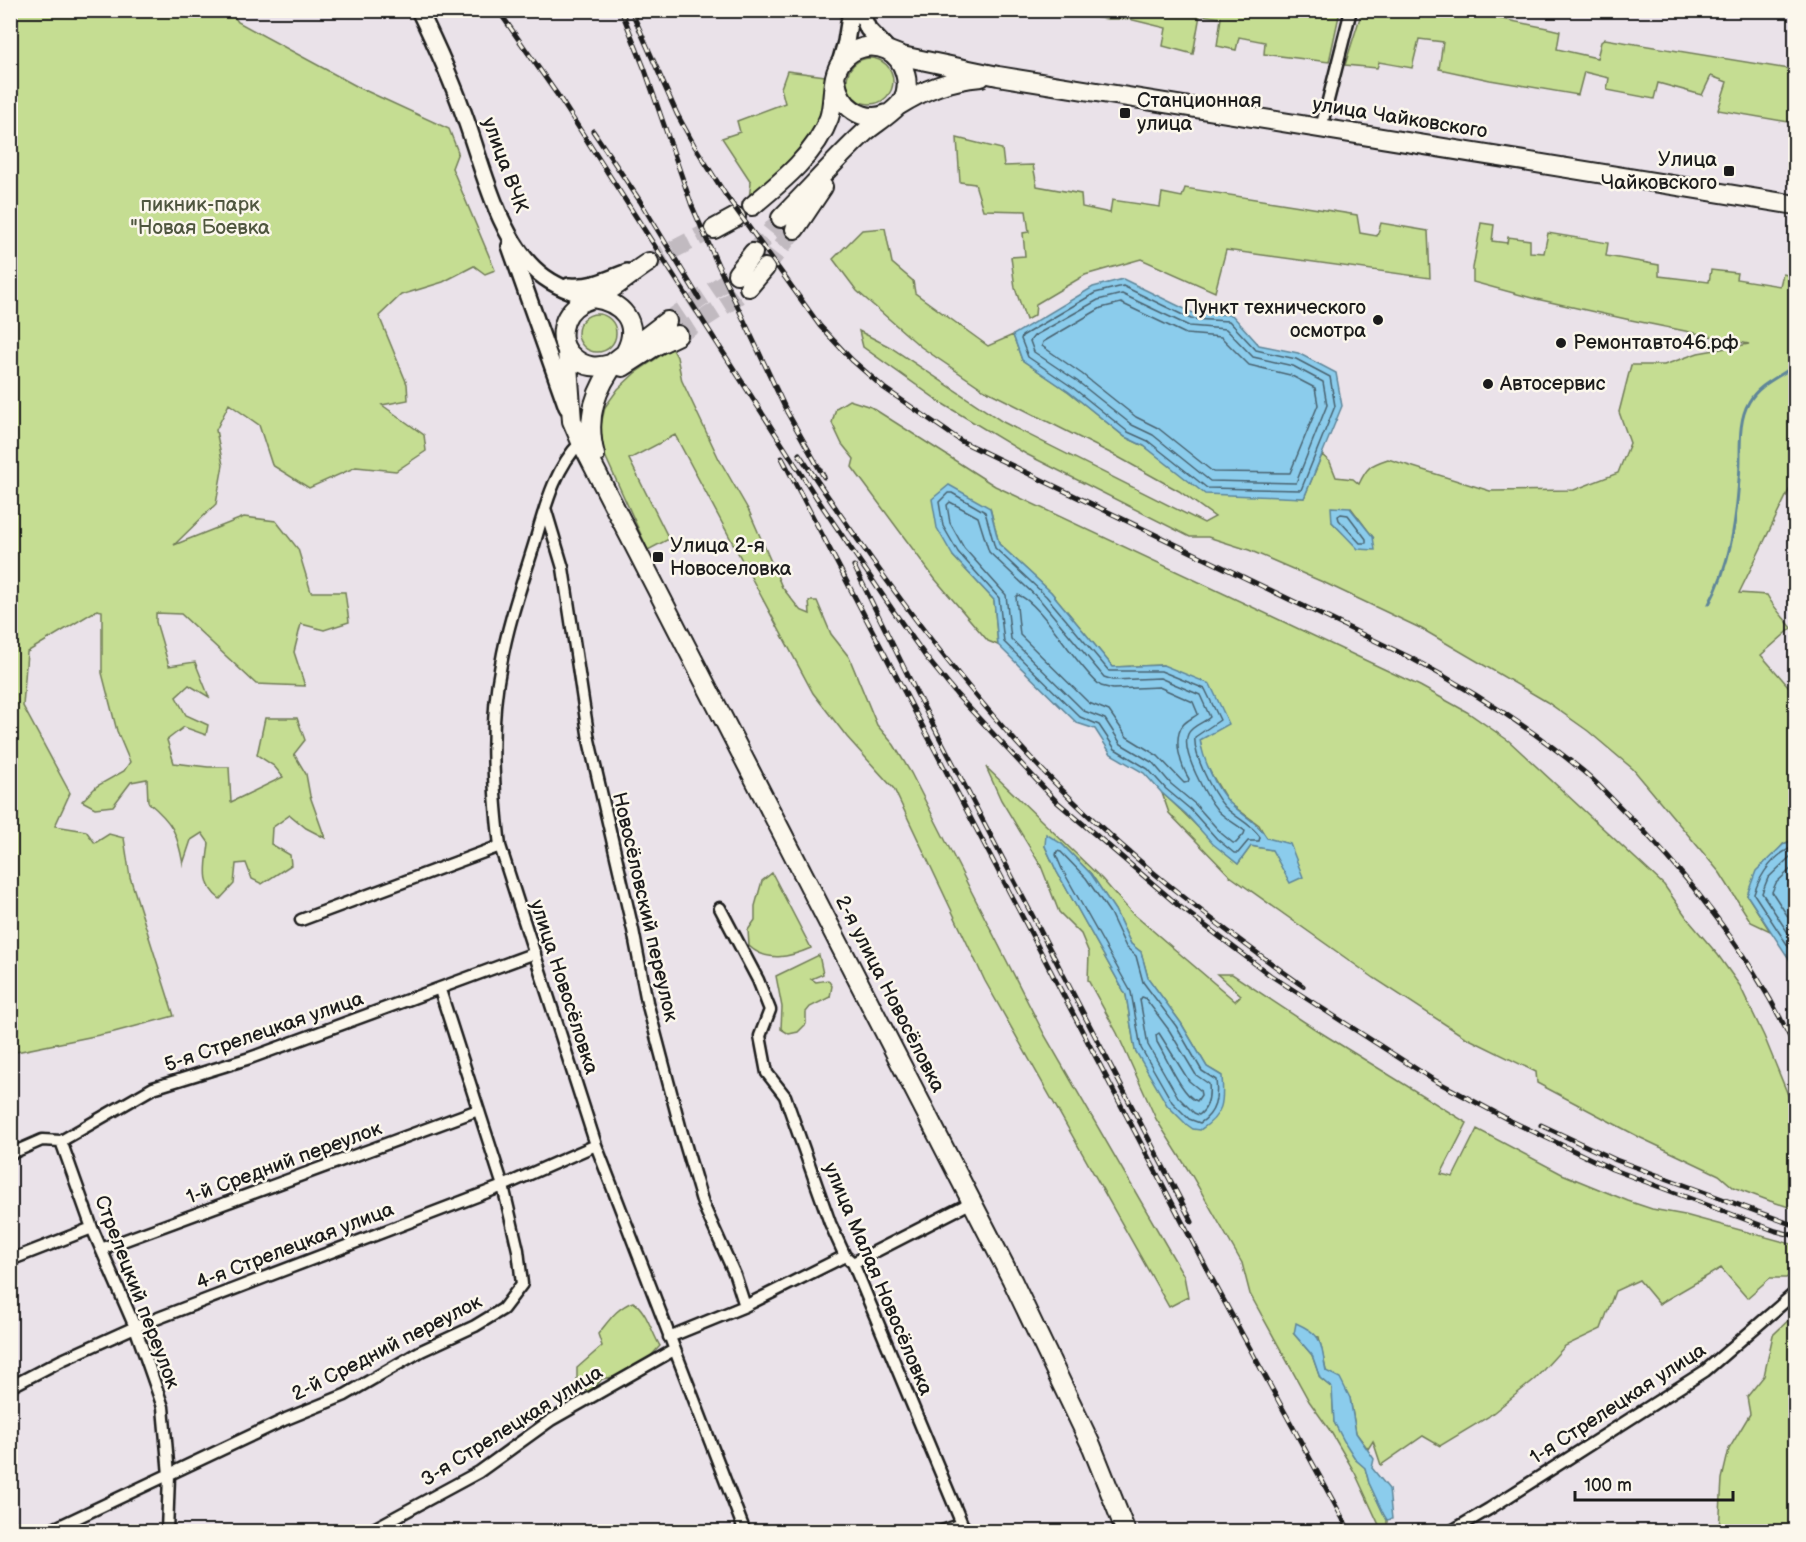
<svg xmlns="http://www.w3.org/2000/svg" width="1806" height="1542" font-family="'Balsamiq Sans',sans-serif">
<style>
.green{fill:#c5dd92;stroke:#707c57;stroke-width:1.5;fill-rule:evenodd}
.water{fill:#8bccec;stroke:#5f8699;stroke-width:1.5}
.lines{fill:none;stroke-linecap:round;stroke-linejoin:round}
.shore{stroke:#48626f;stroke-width:1.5}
.stream{stroke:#5f8699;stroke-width:3}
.primary-tunnel{stroke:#c1bac0;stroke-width:18;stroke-dasharray:18 9;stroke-linecap:butt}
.minor-casing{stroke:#1c1c1c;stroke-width:15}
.secondary-casing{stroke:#1c1c1c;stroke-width:20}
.primary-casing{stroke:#1c1c1c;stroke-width:22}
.minor{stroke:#fbf7ec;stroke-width:10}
.secondary{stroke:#fbf7ec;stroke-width:15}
.primary{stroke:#fbf7ec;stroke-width:18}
.rail-casing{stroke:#1c1c1c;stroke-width:5}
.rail{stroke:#fbf7ec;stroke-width:3;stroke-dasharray:9;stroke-linecap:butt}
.poi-dot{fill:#1c1c1c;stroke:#fbf7ec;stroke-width:2}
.labels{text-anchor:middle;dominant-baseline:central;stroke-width:5;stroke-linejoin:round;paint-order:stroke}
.poi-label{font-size:20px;fill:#1c1c1c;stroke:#fbf7ec;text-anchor:start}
.street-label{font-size:20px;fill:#1c1c1c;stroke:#fbf7ec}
.park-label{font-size:20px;fill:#4f563f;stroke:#fbf7ec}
</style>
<rect width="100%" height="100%" fill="#eae2e9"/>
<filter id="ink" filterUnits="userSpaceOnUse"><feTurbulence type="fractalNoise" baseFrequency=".0167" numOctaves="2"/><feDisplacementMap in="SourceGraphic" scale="12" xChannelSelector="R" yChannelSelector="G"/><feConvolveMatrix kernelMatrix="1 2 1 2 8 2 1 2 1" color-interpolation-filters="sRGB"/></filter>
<g filter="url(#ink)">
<!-- green -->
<path class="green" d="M11,10l219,1 8,11 122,66 89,41 9,23 -6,16 43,102 -10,4 -11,-8 -31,16 -42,13 -22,21 28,68 1,16 -26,5 42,30 2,16 -30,20 -40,-4 -47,21 -37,-23 -13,-40 -30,-21 -13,26 7,35 -7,39 -42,41 70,-28 32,4 22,28 13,43h34l4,30 -25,8 -23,-6 -7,28 11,34 -49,-2 -75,-70 -25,-1v9l13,44 26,-4 14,35 -20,-12 -13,12 10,18 22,10 -2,10 -22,-8 -17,13 7,23 34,4h21l2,35 52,-25 -9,-11 -17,-11 8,-37h32l8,22 -11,14 12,20 4,22 15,42 -19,-10 -16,-13 -18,13 -1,16 19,11 1,10 -29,19 -10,-5 -6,-16 -10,1 -2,20 -14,15c-20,-14 -13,-35 -11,-56l-7,-10 -11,7 -8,24c-6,-32 -10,-41 -35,-62l-1,-23 -16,3 -18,24 -18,2 -13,-7 15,-15 27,-15 6,-9 -13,-31 -15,-58v-62l-5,-1 -70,42 -4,54 47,87 -15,33 31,5 9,12 14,-9 15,4 6,39 44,139 -60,16 -103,21 -1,-249 4,-35 -4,-2z
M1054,11h286l-11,51 -65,-8 1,-12 -26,-5 -3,13 -19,-4 4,-28 -21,-3 -7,39 -30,-8 3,-18 -37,-9h-22z
M1362,11h100l85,17 13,3 -3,18 40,9 4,-16 4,-3 190,31v53l-77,-13 9,-28 -16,-6 -9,19 -44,-12 -4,16 -47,-9 2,-12 -25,-6 -6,23 -88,-15 -51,-11 4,-27 -24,-3 -7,29 -33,-6 -2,6 -32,-3z
M847 81a23 23 0 1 1 46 0a23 23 0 1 1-46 0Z
M787,71l38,5c0,18 -1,34 -9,51 -9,23 -48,53 -67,72l2,-17 -29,-44 18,-6 -3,-11 48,-18 -4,-15z
M957,138l45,11 2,17 29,-1 4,21 44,8 1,13 28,6 2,-13 48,7 2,-14 20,4 3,-9 172,27 3,18 17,3 4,-13 47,8 2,47 -204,-28 -11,42 -74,-33 -56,16 -49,29 -1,11 -9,5 -11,-32 -4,-31 14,-1 -2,-23 6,-1 -3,-21 -43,-1 -8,-26 -15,-2z
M1481,223l13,2 -2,16 15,2 1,-6 22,3v12l14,1 4,-20 60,10 -2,13 53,9v11l50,6 2,-12 26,3 -1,6 44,7 3,-12 12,3v201l-56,115 28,2c7,13 16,22 25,33l-31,27 35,40 -1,144 -12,5 -36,51 23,36 -19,-9 -31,-49 -87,-104 -45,-38 -41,-29 -125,-73 -97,-46 -76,-33 -41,-13h-18l-164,-83 -83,-50 -80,-57 -4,-16 31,16 113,75 201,101 11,-6 -36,-26 -61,-34 -135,-68 -62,-42 -64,-56 -24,-32 29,-29 23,-2 7,35 21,18 2,12 73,53 25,-11 9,25 47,32 56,45 19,9 19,13 100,36 41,3 18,-43 8,7 6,15 17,2 6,5c8,-17 11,-19 29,-25l102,32 84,-1 44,-17 12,-30 -11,-31 12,-47h33l34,-12 51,-9 -123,-25 -94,-21 -59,-16v-14zM1351,508l22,29 -30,-4 -11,-11z
M578 333a19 19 0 1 1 38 0a19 19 0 1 1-38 0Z
M672,348l5,9 5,24 37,78 30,52 33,76 18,23 10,4 -1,-13h8l14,33 18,23 28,68 17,20 17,28 133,261 140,242 4,21 -19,10 -184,-326 -91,-192 -47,-52 -34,-44 -138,-258 -46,24 40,80 -21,11 -46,-101 -1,-24 4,-18 13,-18 17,-16z
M849,400l22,7 124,79 425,200 47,26 42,29 155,144 26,37 28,33 22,31 24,50 31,76v97l-25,-8 -37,-14 -14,-12 -78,-37 -104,-55 -1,-11 -73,-36 -89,-58 -144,-102 -61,-63 -7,-20c27,23 48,49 76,71l13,-18 22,4 17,32 -31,-57 -31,-23 -24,-40 -4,-22 -37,-75 -50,2 -62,-75 -52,-48 -9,-36 -37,48 41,44 4,45 -10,-4 -53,-62 -83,-112 2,-8 -12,-15 -10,-21 4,-15z
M986,767l116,112 29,33 104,89 6,-6 -24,-21h15l83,55 152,94 -26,51 12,3 24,-48 85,45 66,27 24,8 33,6 110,30v27l-9,6h-16l-23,20 -26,-30 -62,36 -20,-24 -24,11 -14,38 -36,17 -30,33 -47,38 -48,29 -17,-10 -42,29 -8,-24 -5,8 -12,-16 -6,-35 -24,-27 -7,-34 -25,-3 18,21 8,23 12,10 2,34 22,38 9,7 4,16 18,37v8l-7,-1 -25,-54 -24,-41 -22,-31 -59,-107 -8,-31 -50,-87 -36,-57 -39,-86 -29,-53 1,-27 -8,-19 -22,-22 -18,-46 -40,-66zM1062,844l29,30 24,36 16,34 10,8 7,26 33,45 26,44 15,9 -72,-3 -15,-23 -9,-55 -69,-123 -12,-26z
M772,873l39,75c-21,9 -44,15 -62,-2l-1,-16 7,-10v-14l7,-25z
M819,955l4,19 -12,5 5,3 12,-2 4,6 -2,11 -20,10 -4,5v12l-8,8 -9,2 -8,-5 1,-22 -6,-31z
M633,1302c13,7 19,31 27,44l-14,15 -28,15 -16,3 -5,6 -10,7 -10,-12v-12l25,-22 -4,-12c11,-13 18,-26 35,-32z
M1795,1314v217h-76l3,-52 7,-30 21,-35 -3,-17 17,-21 9,-41z"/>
<!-- water -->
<path class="water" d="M1123,279l70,34 39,2 27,30 39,8 38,20 6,33 -38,92 -99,-4 -61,-48 -19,-9 -56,-45 -47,-32 -9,-25 80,-48z
M949,485l41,23 9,36 52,48 62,75 50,-2 47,19 19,40 -29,16c3,19 16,49 30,63 14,14 26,17 37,35l23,6 13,33 -13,6 -18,-33 -21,-4 -13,18 -25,-20 -27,-30 -24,-21 -18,-20 -33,-19 -16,-25 -18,-6 -79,-78 -4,-45 -41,-44 -16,-28 -5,-29z
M1331,507l19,1 23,29 2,13 -17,-1 -26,-27z
M1046,834l16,10 29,30 24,36 16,34 10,8 7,26 33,45 26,44 15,9c2,26 2,39 -22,54l-7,-1 -7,-5 -19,-19 -32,-55 -9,-55 -69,-123 -12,-26z
M1795,839h1l-1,129 -48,-73 9,-24 28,-27z
M1296,1323c29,13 24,20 30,48l14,7 10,20 6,35 18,26 -2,9 17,21 3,30 -5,1 -3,-5 -15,-32 -4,-15 -9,-8 -12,-19 -10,-19 -2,-34 -12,-10 -8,-23 -18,-21z"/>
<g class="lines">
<!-- shore -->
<path class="shore" d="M1123,286l68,33 38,2 27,29 40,9 34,18 5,29 -34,84 -94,-2 -59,-47 -20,-9 -56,-45 -44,-30 -7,-18 1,-3 73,-43z
M1122,294l67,32 37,3 27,28 40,9 30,16 4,23 -31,78 -86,-2 -57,-46 -21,-10 -55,-44 -43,-29 -4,-11 4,-5 64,-36z
M1121,303l65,31 35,3 28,28 41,10 25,13 3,17 -28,68 -77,-1 -55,-44 -22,-11 -54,-43 -40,-28 1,-4 58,-34z
M948,493h4l33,19 10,36 51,48 63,75h52l44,18 15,31 -25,17c-2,18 17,55 29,69 11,12 27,17 36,31l-1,4h-11l-10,12h-4l-17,-14 -27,-30 -24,-20 -18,-20 -33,-20 -16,-24 -19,-8 -76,-75 -5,-44 -41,-46 -15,-26 -4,-24z
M950,502l28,15 11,35 52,49 63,76 9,3 47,-2 40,17 10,22c-6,6 -18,8 -22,17 -8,17 19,64 30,77 8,8 18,13 27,20l-1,3 -8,9h-3l-11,-9 -27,-30 -24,-20 -18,-21 -32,-19 -16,-25 -21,-8 -73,-72 -5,-44 -42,-47 -14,-25 -3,-18z
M1341,514l7,1 18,24v4h-6l-21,-23 -1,-4z
M1018,595c22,6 60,74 83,91l12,3 46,-2 34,15 5,12c-5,4 -11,6 -15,11 -11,14 -2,41 6,54l-1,3 -4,1 -26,-27 -31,-19 -18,-26 -20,-8 -69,-68 -4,-38z
M1796,846c-21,7 -36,28 -42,48l42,64
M1057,851l4,1 25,26 24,35 16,34 10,9 7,26 33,44 26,45 14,9c2,18 0,33 -16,43l-11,-4 -17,-17 -31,-54 -10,-56 -69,-123 -6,-14z
M1796,854l-5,2 -23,22 -6,15 34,52
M1796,864l-20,19 -4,9 24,37
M1142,997l3,1 24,32 27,45 13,9c1,11 0,24 -10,31l-5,-2 -16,-16 -30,-52 -8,-45z
M1159,1033l30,48 11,9 1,5 -4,6c-14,-4 -31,-44 -40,-59l-1,-7z"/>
<!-- stream -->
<path class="stream" d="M1709,604c21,-39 27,-81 30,-125 3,-24 -3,-55 10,-77 10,-18 30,-25 47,-37"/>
<!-- primary-tunnel -->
<path class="primary-tunnel" d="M753,253l28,-35
M649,262l65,-33
M765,268l30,-39
M667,321l70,-47
M678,335l52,-33 19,-15"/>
<defs>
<path id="minor" d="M1321,128l30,-118
M581,442c-27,27 -36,66 -47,103 -12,39 -26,78 -33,119 -12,60 -8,122 -1,182l96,299 149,387
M545,508l18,60 26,172 44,190 14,72 34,128 22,74 32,71 10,31
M720,908l38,72 12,30 -10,26 7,37 18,23 45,127 15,33 8,7 109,261 7,8
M301,920l199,-74
M61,1141l31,87 43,99 28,80 6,68 -2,57
M10,1154l32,-14 19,1 92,-53 97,-30 285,-105
M101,1249l377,-139
M10,1260l82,-32
M853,1263l119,-61
M669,1337l76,-31 100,-50
M10,1387l52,-27 73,-33 368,-141 93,-41
M47,1532l239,-113 59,-24 76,-44 54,-25 28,-17 19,-25 -4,-34 -15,-64 -63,-196
M368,1532l111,-60 72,-52 123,-70
M939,1532l23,-8
M1450,1532l39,-23 216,-138 91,-79"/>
<path id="secondary" d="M419,10c16,33 32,68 44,102 19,50 34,126 76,161 14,12 36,21 54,25
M860,10l8,19 21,22
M840,63l6,-21 5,-32
M510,246l57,161
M569,286c22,2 38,-6 58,-14"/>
<path id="primary" d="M889,51l13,5 96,20 798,129
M836,81c3,25 27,43 51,33
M898,106c27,-17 51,-26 83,-29
M752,206c29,-24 64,-52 77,-88 6,-18 1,-42 13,-57 11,-14 29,-18 45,-11 18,9 25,35 15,51 -7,11 -28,23 -38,32 -29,27 -55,57 -83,85
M714,229l22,-12
M795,229l28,-42
M649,262c-16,10 -30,23 -46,32 -7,4 -15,5 -22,9 -19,10 -26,39 -8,54 12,11 24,11 38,7l56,-43
M737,274l16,-21
M749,287l16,-19
M593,298c28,4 48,24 33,53
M567,351l5,70 9,21 431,838 80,167 34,85
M623,367l34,-22 21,-10
M595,455c-10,-38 0,-66 24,-97"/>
</defs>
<!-- minor casing -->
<use href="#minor" class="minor-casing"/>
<!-- secondary casing -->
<use href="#secondary" class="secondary-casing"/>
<!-- primary casing -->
<use href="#primary" class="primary-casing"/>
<!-- minor -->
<use href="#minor" class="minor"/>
<!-- secondary -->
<use href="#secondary" class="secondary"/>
<!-- primary -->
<use href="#primary" class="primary"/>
<defs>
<path id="rail" d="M498,10l63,90 255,397 78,115 32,45 31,38 99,106 123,105 91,69 162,104 79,42 101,48 164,62 20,5
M621,10l24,60 47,136 26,59 69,147 37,65
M631,10l46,104 17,31 31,49 95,132 32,34 32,28 77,53 448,216c62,33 121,70 175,115 12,10 22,21 33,32 69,66 139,158 179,246
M593,131l47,70 59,97
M799,454c68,101 137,199 218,289 84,93 184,171 286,243
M782,458l429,819 139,255
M854,566l65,132 273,524
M1541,1125l75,35 180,66"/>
</defs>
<!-- rail casing -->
<use href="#rail" class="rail-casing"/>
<!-- rail -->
<use href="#rail" class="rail"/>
</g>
</g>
<!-- markers -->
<g class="poi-dot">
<rect x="1119" y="107" width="12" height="12" rx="3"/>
<rect x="1723" y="165" width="12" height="12" rx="3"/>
<circle cx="1378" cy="320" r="6"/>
<circle cx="1561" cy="343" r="6"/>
<circle cx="1488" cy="384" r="6"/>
<rect x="652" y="551" width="12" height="12" rx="3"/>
</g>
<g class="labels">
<!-- poi labels -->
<g class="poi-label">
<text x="1137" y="101">Станционная<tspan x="1137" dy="23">улица</tspan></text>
<text x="1717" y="160" text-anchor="end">Улица<tspan x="1717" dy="23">Чайковского</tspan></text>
<text x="1366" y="308" text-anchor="end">Пункт технического<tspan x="1366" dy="23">осмотра</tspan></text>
<text x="1573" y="343">Ремонтавто46.рф</text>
<text x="1500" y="384">Автосервис</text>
<text x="670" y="546">Улица 2-я<tspan x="670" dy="23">Новоселовка</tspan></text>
</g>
<!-- street labels -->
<g class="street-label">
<text transform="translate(1400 118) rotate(9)">улица Чайковского</text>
<text transform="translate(505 165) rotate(70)">улица ВЧК</text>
<text transform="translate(645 907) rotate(77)">Новосёловский переулок</text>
<text transform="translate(564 987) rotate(72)">улица Новосёловка</text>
<text transform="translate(890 994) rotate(63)">2-я улица Новосёловка</text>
<text transform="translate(264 1032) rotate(-19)">5-я Стрелецкая улица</text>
<text transform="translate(284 1163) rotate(-20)">1-й Средний переулок</text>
<text transform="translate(295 1246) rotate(-21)">4-я Стрелецкая улица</text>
<text transform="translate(878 1279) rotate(67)">улица Малая Новосёловка</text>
<text transform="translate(137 1292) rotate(69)">Стрелецкий переулок</text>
<text transform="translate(387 1348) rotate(-27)">2-й Средний переулок</text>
<text transform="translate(1618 1404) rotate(-33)">1-я Стрелецкая улица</text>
<text transform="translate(512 1426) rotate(-32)">3-я Стрелецкая улица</text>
</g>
<!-- park labels -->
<g class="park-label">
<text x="200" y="205">пикник-парк<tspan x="200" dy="23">"Новая Боевка</tspan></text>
</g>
</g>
<!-- margin -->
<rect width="1806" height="1542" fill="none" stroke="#fbf7ec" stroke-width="36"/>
<rect x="18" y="18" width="1770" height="1506" fill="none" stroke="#1c1c1c" stroke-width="2" filter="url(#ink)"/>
<!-- scale -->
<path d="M1575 1491v9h158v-9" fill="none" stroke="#1c1c1c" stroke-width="3"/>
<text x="1584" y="1491" font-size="18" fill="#1c1c1c" stroke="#fbf7ec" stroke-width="4.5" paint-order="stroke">100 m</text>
</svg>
